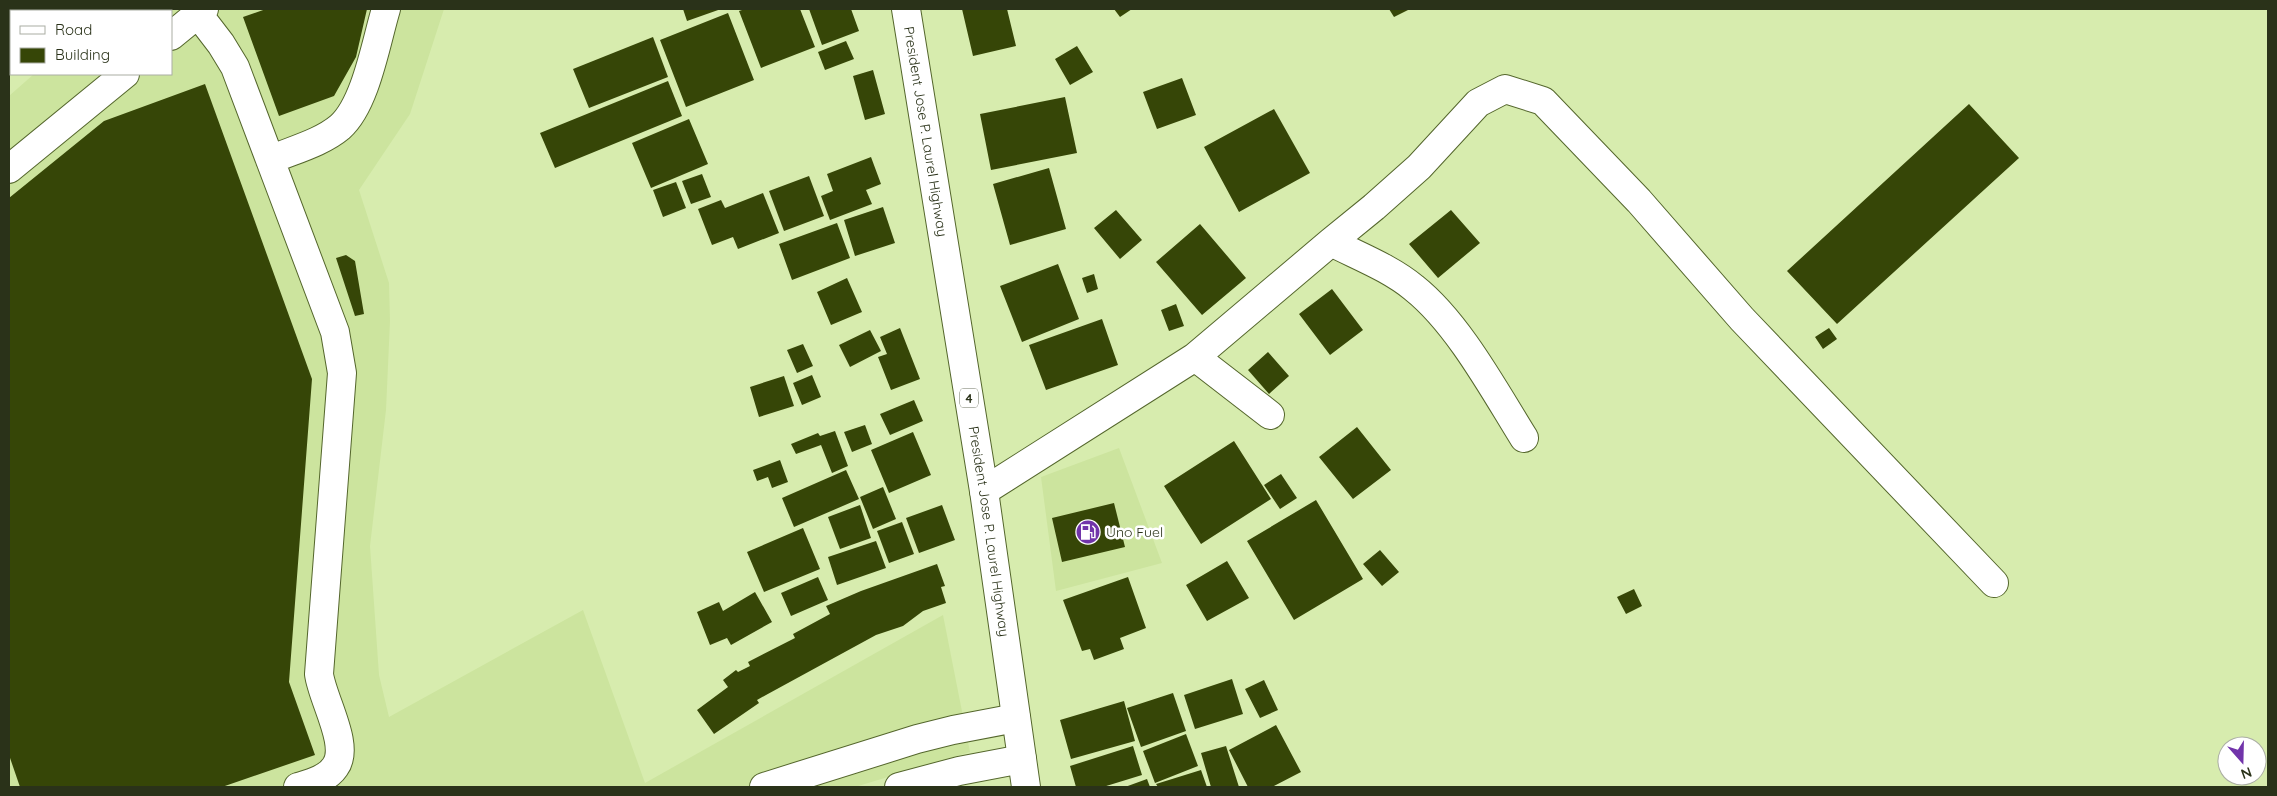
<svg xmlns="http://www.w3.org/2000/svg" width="2277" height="796" font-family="Quicksand,sans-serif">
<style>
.built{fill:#cce49e}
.building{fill:#364607}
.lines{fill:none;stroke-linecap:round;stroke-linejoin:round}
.minor-casing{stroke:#54662c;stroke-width:30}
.highway-casing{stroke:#54662c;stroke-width:30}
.minor{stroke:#fff;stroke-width:28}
.highway{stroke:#fff;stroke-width:28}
.labels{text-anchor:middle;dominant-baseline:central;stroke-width:5;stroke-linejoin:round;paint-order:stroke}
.shield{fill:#fff;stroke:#6a705e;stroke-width:1}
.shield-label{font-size:12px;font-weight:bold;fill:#2a3219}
.street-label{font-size:14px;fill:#2a3219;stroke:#fff}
.poi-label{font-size:14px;fill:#2a3219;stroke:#fff;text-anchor:start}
</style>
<rect width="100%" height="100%" fill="#d7ecae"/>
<!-- built -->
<path class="built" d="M110,9h334l-34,105 -51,76 30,93 1,38 -4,89 -16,136 9,129 10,42 194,-107 62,173 298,-168 27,137 -115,35h-846v-691l25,-22h137v-63h-64z
M1119,448l43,115 -106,28 -15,-114z"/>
<!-- building -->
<path class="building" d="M266,9h101l-11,48 -22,39 -55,20 -36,-99z
M683,9h38l-34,12z
M745,9h55l15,38 -54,21 -22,-57z
M809,9h42l8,22 -37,14z
M962,9h45l9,37 -43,10z
M1114,9h18l-12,8z
M1389,9h21l-16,8z
M728,13l26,67 -68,27 -26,-67z
M653,37l15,40 -79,31 -16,-39z
M846,41l8,18 -29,11 -7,-18z
M1077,46l16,26 -23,13 -15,-26z
M873,70l12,44 -20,6 -12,-44z
M1182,78l14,37 -39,14 -14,-37z
M668,81l14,35 -127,52 -15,-35z
M205,84l107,295 -23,303 26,73 -93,32h-202l-11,-32v-557l95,-77z
M1065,97l12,56 -86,17 -11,-56z
M1969,104l50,54 -182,166 -50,-53z
M1274,109l36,64 -71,39 -35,-65z
M689,119l19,45 -57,24 -19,-45z
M871,157l10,27 -15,6 6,14 -42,16 -9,-24 12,-5 -6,-17z
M1049,168l17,61 -56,16 -17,-61z
M702,174l9,23 -20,7 -9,-23z
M809,176l15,40 -40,15 -15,-40z
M676,182l10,26 -23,9 -10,-27z
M763,193l16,40 -41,16 -5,-12 -21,8 -14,-36 23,-9 4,8z
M883,207l12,36 -40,13 -11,-36z
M1116,210l26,30 -22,19 -26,-31z
M1451,210l29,33 -42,35 -29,-34z
M837,223l13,35 -58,22 -13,-36z
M1200,224l46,54 -44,37 -46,-53z
M346,255l9,6 9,53 -9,2 -19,-58z
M1058,264l21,55 -57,23 -22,-56z
M1094,274l4,15 -11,4 -5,-15z
M847,278l15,34 -31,13 -14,-33z
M1332,289l31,41 -33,25 -31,-41z
M1176,304l8,22 -15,5 -8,-21z
M1102,319l16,46 -72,25 -17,-45z
M900,328l20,51 -29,11 -13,-33 9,-3 -7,-17z
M1829,328l8,11 -14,10 -8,-12z
M870,330l11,21 -31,16 -11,-22z
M803,344l10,22 -16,7 -10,-23z
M1268,352l21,24 -20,18 -21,-24z
M812,375l9,22 -19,8 -9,-22z
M784,376l10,30 -35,11 -9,-30z
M914,400l9,21 -33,14 -10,-21z
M865,425l7,19 -20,8 -8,-20z
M1357,427l34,43 -38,29 -34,-42z
M835,431l13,35 -16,7 -11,-28 -25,9 -5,-10 27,-11 2,3z
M913,432l18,43 -42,18 -18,-43z
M1234,441l37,58 -70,45 -37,-58z
M780,460l8,22 -16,6 -4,-11 -11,4 -4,-11z
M846,470l13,29 -65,28 -12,-29z
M1281,474l16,24 -17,11 -16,-24z
M883,487l13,32 -23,10 -13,-32z
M1316,500l47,79 -69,41 -47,-79z
M1114,503l11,44 -63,15 -10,-44z
M860,505l11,33 -31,11 -12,-32z
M942,505l13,35 -36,13 -13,-35z
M902,522l12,32 -25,9 -12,-32z
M803,528l17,41 -56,23 -17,-40z
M876,541l10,27 -49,17 -9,-28z
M1380,550l19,22 -17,14 -19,-22z
M1227,561l22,37 -42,23 -21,-36z
M937,564l8,22 -4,1 5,16 -23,8 -20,15 -27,9 -110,60 -9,5 2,3 -45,31 -17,-24 31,-23 -5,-7 13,-10 2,2 12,-6 -2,-4 47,-24 -2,-4 37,-20 -4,-8 35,-15z
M818,577l10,23 -37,16 -10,-23z
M1128,577l18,51 -26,10 4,11 -30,11 -4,-11 -8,2 -19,-51z
M1634,589l8,17 -16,8 -9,-17z
M755,592l17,30 -41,23 -4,-7 -17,7 -13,-33 22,-10 4,9z
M1232,679l11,35 -48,15 -11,-34z
M1264,680l14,30 -18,8 -15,-29z
M1173,693l13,38 -45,16 -14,-39z
M1124,701l11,40 -64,18 -11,-39z
M1276,725l25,47 -29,15h-24l-19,-37z
M1186,734l12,32 -43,17 -12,-32z
M1133,746l9,29 -39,12h-27l-6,-21z
M1226,746l13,41h-28l-10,-34z
M1201,770l6,17h-49l-2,-3z
M1147,779l3,8h-25z"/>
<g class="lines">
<defs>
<path id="minor" d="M198,14l23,30 14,23 100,265 7,41 -23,301c3,25 32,72 16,93 -8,12 -24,16 -37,20
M171,36l33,-27
M270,160c23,-10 51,-17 70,-33 26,-23 36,-85 46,-118
M9,169l116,-95
M1331,242c27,14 59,26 83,46 44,35 80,102 110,150
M1195,357l75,58
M984,491l211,-134 136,-115 43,-35 45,-40 59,-64 27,-14 38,12 96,100 103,118 252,264
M764,787l153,-48 36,-9 63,-12
M899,787l60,-16 63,-12"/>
<g id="highway">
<path id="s1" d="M906,9l78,482 42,296"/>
</g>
</defs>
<!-- minor casing -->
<use href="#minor" class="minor-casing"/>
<!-- highway casing -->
<use href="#highway" class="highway-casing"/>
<!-- minor -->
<use href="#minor" class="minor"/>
<!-- highway -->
<use href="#highway" class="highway"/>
</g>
<!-- icons -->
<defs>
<symbol id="fuel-disc" viewBox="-11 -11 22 22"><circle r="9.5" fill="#7134aa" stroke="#fff"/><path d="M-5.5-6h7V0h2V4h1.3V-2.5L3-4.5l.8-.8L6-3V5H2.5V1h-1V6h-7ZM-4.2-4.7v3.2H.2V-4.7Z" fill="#fff"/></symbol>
</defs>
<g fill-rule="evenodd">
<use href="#fuel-disc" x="1074" y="518" width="28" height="28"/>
</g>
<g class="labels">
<!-- shield labels -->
<rect class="shield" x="960" y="388.5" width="18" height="19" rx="4"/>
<g class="shield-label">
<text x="969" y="398">4</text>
</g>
<!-- street labels -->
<g class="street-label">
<text stroke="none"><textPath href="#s1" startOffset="124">President Jose P. Laurel Highway</textPath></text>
<text stroke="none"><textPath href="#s1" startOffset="529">President Jose P. Laurel Highway</textPath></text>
</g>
<!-- poi labels -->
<g class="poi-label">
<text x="1106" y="532">Uno Fuel</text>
</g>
</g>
<!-- border -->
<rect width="2277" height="796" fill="none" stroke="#2a3219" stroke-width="20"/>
<!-- legend -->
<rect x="10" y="10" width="162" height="65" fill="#ffffff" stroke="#aaada3"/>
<rect x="20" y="26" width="25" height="8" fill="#ffffff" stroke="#aaada3"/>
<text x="55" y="35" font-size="15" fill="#2a3219">Road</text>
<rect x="20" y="48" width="25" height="15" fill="#364607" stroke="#aaada3"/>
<text x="55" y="60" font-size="15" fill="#2a3219">Building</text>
<!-- north arrow -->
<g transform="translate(2242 761) rotate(160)"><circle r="24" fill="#ffffff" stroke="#aaada3"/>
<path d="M0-4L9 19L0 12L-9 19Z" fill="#7134aa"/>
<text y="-8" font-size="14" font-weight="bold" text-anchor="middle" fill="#2a3219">N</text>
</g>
</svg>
